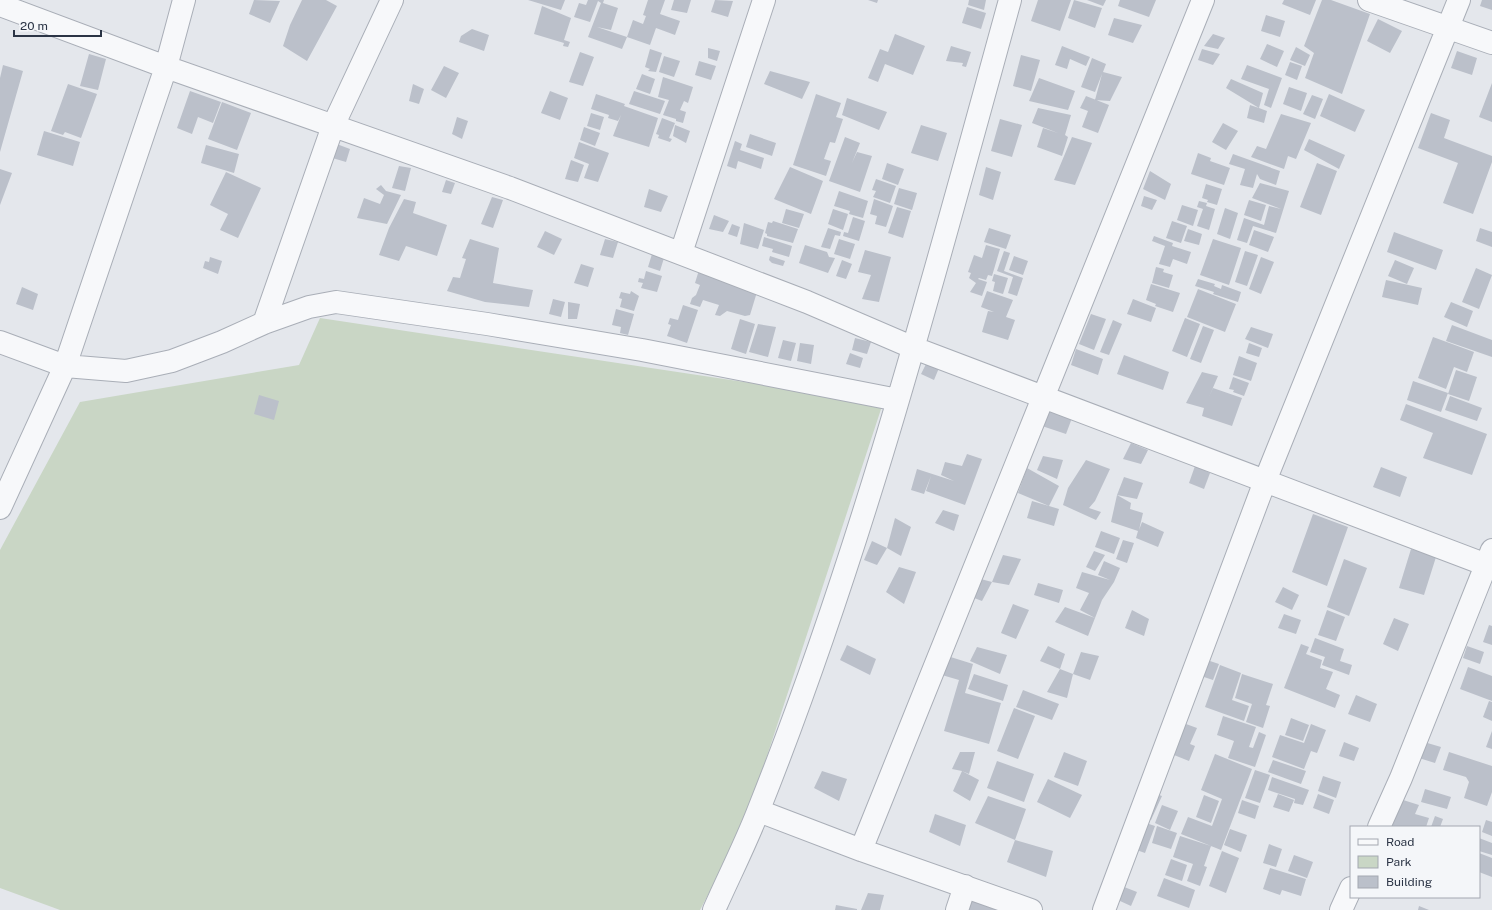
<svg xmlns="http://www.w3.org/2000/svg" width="1492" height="910" font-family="'Public Sans',sans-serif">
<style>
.green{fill:#c9d6c5}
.building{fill:#bbc0ca}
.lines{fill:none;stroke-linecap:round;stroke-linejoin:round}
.street-casing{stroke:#a9aeb7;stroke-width:24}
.street{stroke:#f7f8fa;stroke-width:22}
</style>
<rect width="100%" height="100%" fill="#e4e7ec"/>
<!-- green -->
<path class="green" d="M320,318l563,85 -139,423 -44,84h-640l-60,-22v-338l80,-148 219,-37z"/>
<!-- building -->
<path class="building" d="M254,0l26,1 -10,22 -21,-9z
M302,0h24l11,6 -30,55 -24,-15 7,-21z
M528,0h37l-4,10z
M588,0h16l-1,3 15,5 -7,22 -14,-3 30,10 6,-17 10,4 3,-8 -3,-1 5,-15h17l-5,14 20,7 -5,14 -19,-7 -6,17 -23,-8 -5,12 -34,-12 13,-34 -3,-2 -8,21 -16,-5 5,-14 7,2z
M674,0h17l-4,13 -16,-3z
M715,0l18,1 -5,16 -17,-5z
M868,0h10l-1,3z
M969,0h17l-2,10 -16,-5z
M1038,0h33l-11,31 -29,-10z
M1074,0l28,8 -7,20 -27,-10z
M1087,0h19l-3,6z
M1120,0h36l-7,17 -31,-11z
M1284,0h32l-6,15 -28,-11z
M1322,0h9l39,14 -28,80 -37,-16 9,-25 -10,-7z
M1482,0h10v10l-12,-4z
M542,6l29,12 -7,22 6,2 -2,5 -5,-1 1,-3 -30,-9z
M967,7l19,6 -5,16 -19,-6z
M1266,15l19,6 -5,16 -19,-6z
M1114,18l28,7 -9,18 -25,-8z
M1378,19l24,12 -12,22 -23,-12z
M472,29l17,6 -5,16 -25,-9 2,-6z
M895,34l30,12 -12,29 -28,-11 -7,18 -10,-4 12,-29 8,3z
M1213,34l12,4 -7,11 -14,-3z
M1267,44l17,7 -7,16 -17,-8z
M951,46l20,6 -5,15 -4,-1 1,-3 -17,-2z
M1062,46l28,11 -4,9 -16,-7 -3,10 -12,-4z
M1296,47l14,8 -5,11 -15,-6z
M708,48l12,3 -3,10 -9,-3z
M650,49l12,4 -6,19 -8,-1 2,-2 -5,-2z
M1202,49l18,5 -7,11 -15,-5z
M1457,51l20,7 -5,17 -21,-7z
M580,52l14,5 -11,29 -14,-4z
M89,54l17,5 -8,31 -18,-4z
M1021,55l19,5 -9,31 -18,-5z
M664,56l16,5 -6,16 -15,-5z
M1092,58l14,6 -3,8 19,5 -12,24 -15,-1 7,-26 -7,18 -14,-5z
M699,61l17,5 -5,14 -16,-5z
M1290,62l12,4 -5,14 -12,-5z
M3,65l20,6 -23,81v-74z
M1247,65l35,13 -11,30 -7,-3 5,-16 -28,-10z
M444,66l15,7 -13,25 -15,-8z
M770,71l40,11 -8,17 -38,-15z
M642,74l13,5 -5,15 -14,-5z
M663,77l30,10 -5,16 -4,-2 -4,9 6,2 -3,11 -7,-2v-2l-13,-4 6,-15 -11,-3z
M1039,78l36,13 -7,19 -39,-9z
M1231,79l32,14 -4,15 8,3 -3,12 -17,-5 3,-13 9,3 -33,-20z
M1492,83v39l-13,-5z
M68,84l29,10 -16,44 -16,-6 -2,3 -12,-4z
M413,84l11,5 -5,15 -10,-3z
M1289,87l18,6 -6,18 -18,-7z
M190,91l31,11 -8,21 -15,-6 -6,17 -15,-6z
M550,91l18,7 -8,22 -19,-7z
M634,91l31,10 -5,13 -31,-10z
M596,94l29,10 -1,2 34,12 -9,29 -36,-11 8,-21 -3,6 -10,-3 1,-3 -18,-6z
M816,94l25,9 -5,14 7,2 -8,24 -5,-1 -6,17 7,2 -5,15 -33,-11z
M1329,94l36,16 -10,22 -35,-16z
M1312,95l11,4 -8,20 -12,-5z
M1086,96l23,9 -11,28 -16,-6 6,-16 -8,-3z
M847,98l40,14 -8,18 -37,-15z
M222,102l29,11 -14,37 -29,-11z
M1038,108l33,7 -6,20 3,2 -6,19 -25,-9 6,-19 15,5 -26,-10z
M591,113l13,4 -4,13 -13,-4z
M1431,113l19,7 -6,18 48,18v6l-19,52 -30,-11 15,-40 -40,-15z
M1281,114l30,9 -15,36 -8,-3 -4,13 -33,-12 6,-11 9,3z
M457,117l11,4 -6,18 -10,-5z
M662,118l13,5 -6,15 3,1 -2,3 -12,-4 1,-3 -3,-1z
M1000,119l22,6 -10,32 -21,-6z
M1223,123l15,8 -12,19 -14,-8z
M675,125l15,6 -4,12 -13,-7z
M921,125l26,8 -9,28 -27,-8z
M584,127l16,6 -5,13 -15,-6z
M44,131l36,11 -7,24 -36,-11z
M750,134l26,9 -4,13 -26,-9z
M845,137l15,6 -8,20 5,-11 15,4 -12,36 -31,-11z
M1072,137l20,6 -17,42 -21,-5z
M1309,139l36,16 -6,14 -35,-19z
M735,141l7,3 -2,6 24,8 -3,11 -23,-8 -2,8 -9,-3z
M579,142l30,11 -11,29 -14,-4 5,-14 -15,-6z
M334,143l16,6 -4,13 -17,-5z
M206,145l33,9 -5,19 -33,-10z
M1198,153l13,5 -1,3 20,7 -6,17 -33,-11z
M1233,154l47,17 -4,14 -16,-6 -3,-5 -4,14 -13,-3 5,-16 -16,-5z
M571,160l13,5 -6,17 -13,-3z
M887,163l17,6 -6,16 -16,-6z
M1317,163l20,8 -16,44 -21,-8z
M399,166l12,2 -6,23 -13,-3z
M790,167l33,14 -12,33 -37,-15z
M986,167l15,5 -8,28 -14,-5z
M0,169l12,4 -12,32z
M1150,171l21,13 -6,16 -22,-11z
M226,172l35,16 -23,50 -18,-8 8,-16 -18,-9z
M876,179l20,7 -6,17 -17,-6 3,-6 -4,-1z
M446,180l9,3 -4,11 -9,-2z
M1260,183l29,8 -13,42 -23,-7 -6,17 -10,-3 7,-22 20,7 5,-19 12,3 -29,-11z
M1206,184l16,5 -5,16 -10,-3 1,-2 -6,-2z
M381,185l5,6 15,4 -14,29 -30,-6 7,-20 16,6 4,-9 -8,-6z
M899,188l18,5 -5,17 -18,-6z
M649,189l19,7 -7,16 -17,-5z
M839,191l29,10 -5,17 -14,-4 1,-3 -16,-5z
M1144,196l13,4 -5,10 -11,-4z
M492,197l11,3 -10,28 -12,-4z
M404,199l12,3 -3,11 34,12 -10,31 -31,-10 -7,15 -20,-6 10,-27z
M874,199l19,7 -7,21 -11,-3 2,-8 -7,-2z
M1249,200l17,5 -5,16 -17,-6z
M1199,201l8,2 -1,3 9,3 -6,21 -12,-4 6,-17 -6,-2z
M1182,205l16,5 -5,16 -16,-6z
M897,207l14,4 -8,27 -15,-5z
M1225,208l13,5 -8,26 -13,-5z
M786,209l18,5 -5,14 -17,-5z
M833,209l15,5 -5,16 -15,-6z
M714,215l15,6 -6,11 -14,-3z
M853,217l12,4 -6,20 -16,-5 1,-4 4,1z
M773,221l25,8 -5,14 -26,-7v-2l-2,-1 3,-11 4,1z
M1172,221l15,5 -6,17 -15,-5z
M744,223l20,7 -6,19 -18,-5z
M732,224l8,3 -3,10 -9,-3z
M828,228l13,4 -1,4 -5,-1 -5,14 -9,-2z
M989,228l22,7 -5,14 -22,-7z
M1480,228l12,4v15l-16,-6z
M1188,229l14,5 -3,11 -15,-4z
M1254,230l20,7 -6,15 -19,-7z
M545,231l17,8 -8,16 -17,-8z
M1394,232l49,18 -7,20 -49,-18z
M1154,236l19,7 -1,3 19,6 -4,12 -14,-5 -3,8 -11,-3 6,-18 -13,-5z
M764,237l28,9 -3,11 -17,-5 1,-3 -11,-3z
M470,239l29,9 -6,35 40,7 -4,17 -44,-5 -38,-11 6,-14 7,1 6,-19 -4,-1z
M605,239l13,3 -5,16 -13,-3z
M839,239l16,5 -5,15 -16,-5z
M1213,239l28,9 -12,37 -29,-10z
M805,245l22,7 2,5 6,1 -7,15 -29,-10z
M986,245l14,4 -8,27 -4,-1 -2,5 -7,-2 -1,1 9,3 -5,14 -12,-4 6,-9 -7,-5 2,-5 -3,-1 6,-17 8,3z
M865,250l26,7 -12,45 -17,-3 9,-24 -13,-3z
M1004,251l6,2 -6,18 19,7 -6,18 -9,-3 5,-16 -16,-6z
M1245,251l13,4 -11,31 -12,-4z
M652,254l12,4 -4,13 -12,-4z
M770,256l15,5 -2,5 -11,-3 -3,-3z
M1014,256l14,5 -5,14 -14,-5z
M210,257l12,4 -4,13 -15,-6 2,-7 4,1z
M1261,257l13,5 -13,32 -12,-5z
M842,260l10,4 -6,15 -10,-3z
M1395,260l19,8 -7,16 -19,-8z
M581,264l13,4 -6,19 -14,-4z
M1156,267l8,2 -1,3 10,3 -4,13 -17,-5z
M1476,268l16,7 -13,34 -17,-7z
M699,270l58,22 -7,23 -5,1 -18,-5 -7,5 -5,-1 4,-10 -16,-5 -3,7 -10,-3 2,-6 4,-3 4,-10 -5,-2z
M646,271l16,5 -5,16 -16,-4 2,-5 -5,-1 1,-4 5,1z
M994,274l14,4 -5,16 -10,-3 2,-9 -3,-1z
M1198,279l17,5 -1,2 7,3 1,-4 19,7 -3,10 -25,-8 1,-2 -19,-6z
M1386,280l36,8 -4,17 -36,-8z
M1151,284l29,9 -7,19 -18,-6 1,-2 -10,-4z
M22,287l16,7 -5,16 -17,-6z
M1198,289l38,15 -11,28 -38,-15z
M631,291l8,5 -5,15 -14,-4 2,-8 -3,-1 2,-6 9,2z
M987,291l26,9 -7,17 9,3 -7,20 -26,-8 6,-21 6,1 -13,-5z
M553,299l12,3 -4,15 -12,-3z
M1133,299l23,9 -5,14 -24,-8z
M568,302l12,2 -3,15h-9z
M1451,302l22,9 -6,16 -23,-10z
M683,305l15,5 -11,33 -20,-7 4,-11 -3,-1 2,-6 8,2z
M616,309l18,5 -6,21 -8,-2 1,-6 -9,-2z
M1091,314l15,5 -12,31 -15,-6z
M1185,318l15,6 -13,33 -15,-6z
M740,319l15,5 -9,30 -15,-5z
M1113,320l9,4 -13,31 -9,-3z
M758,324l18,3 -8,30 -19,-5z
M1452,325l40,15v17l-46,-16z
M1203,326l11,4 -13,33 -11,-4z
M1251,327l22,7 -5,14 -23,-9z
M1433,337l41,15 -7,20 -13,-5 -8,22 -28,-11z
M855,338l16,4 -4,12 -15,-4z
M783,340l13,3 -5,18 -13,-3z
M800,343l14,2 -3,19 -14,-3z
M1249,343l13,5 -3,9 -13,-4z
M1076,349l27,10 -5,16 -27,-10z
M850,353l13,5 -3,10 -14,-4z
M1124,355l45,17 -6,18 -46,-16z
M1239,356l18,7 -6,18 -18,-6z
M927,362l12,6 -5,12 -13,-6z
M1456,370l21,7 -8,24 -21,-7z
M1202,372l16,4 -9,21 4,-9 29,10 -10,28 -30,-10 2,-8 -18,-5z
M1233,377l16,6 -5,13 -11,-4 1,-2 -5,-1z
M1413,381l35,12 -7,19 -34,-12z
M259,395l20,6 -5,19 -20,-6z
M1450,396l32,12 -5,13 -32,-11z
M1406,404l81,30 -15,41 -49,-17 10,-25 -33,-13z
M1049,411l23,7 -6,16 -24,-8z
M1131,443l17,7 -7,14 -18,-5z
M967,454l15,5 -17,46 -39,-14 5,-15 -7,18 -13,-4 6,-21 37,12 -13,-6 4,-13 17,4z
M1043,456l20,4 -6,19 -20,-9z
M1086,460l24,9 -15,32 -6,7 12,4 -5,8 -33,-15 5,-17z
M1195,466l15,7 -6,16 -15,-6z
M1381,467l26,10 -7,20 -27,-10z
M1027,468l32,18 -10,20 10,3 -5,17 -27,-8 5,-17 17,5 -31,-13z
M1124,477l19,6 -6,16 -20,-4 14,8 -1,6 13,4 -4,17 3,-8 22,10 -6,15 -22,-9 2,-7 -27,-9 6,-27z
M943,510l16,5 -5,16 -19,-8z
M1313,514l35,13 -21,59 -35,-14z
M895,518l16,9 -10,29 -14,-8 -10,17 -13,-5 8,-19 15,7z
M1101,531l19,7 -6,16 -19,-7z
M1123,540l11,3 -7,20 -11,-4z
M1411,549l25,8 -12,38 -25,-7z
M1094,551l11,4 -10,16 -9,-4z
M1003,555l18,4 -12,26 -17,-3z
M1344,559l23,9 -18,48 -22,-9z
M1104,561l16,7 -6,14 -12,18 -7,18 -15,-8 9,-17 -13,-5 6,-16 28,8 -12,-5z
M899,567l17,5 -12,32 -18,-12z
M977,578l15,4 -10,19 -13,-5z
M1038,583l25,7 -4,13 -25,-8z
M1283,587l16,8 -7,15 -17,-8z
M1013,604l16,6 -13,29 -15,-6z
M1065,607l30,11 -7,18 -33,-14z
M1132,610l17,9 -5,17 -19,-8z
M1327,610l18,7 -9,24 -18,-6z
M1284,614l17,6 -5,14 -18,-6z
M1394,618l15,6 -11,27 -15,-7z
M1489,625l3,1v19l-9,-3z
M1315,638l29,11 -4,12 12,4 -3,10 -27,-10 3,-8 -15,-5z
M1301,644l8,3 -3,7 16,6 -2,8 13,4 -7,17 14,6 -5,13 -51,-20z
M847,645l29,14 -6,16 -30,-15z
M1048,646l17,8 -5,15 13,5 -6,24 -20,-6 13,-23 -20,-8z
M1467,646l17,6 -4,12 -17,-6z
M977,647l30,8 -7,19 -30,-13z
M1081,652l18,4 -9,24 -17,-6z
M941,654l32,10 -8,29 36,10 -12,41 -45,-13 15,-51 -24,-7z
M1204,659l15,5 -6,16 -15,-5z
M1220,665l21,8 -9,27 17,6 -5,15 -39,-14z
M1468,667l24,9v25l-32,-12z
M974,674l34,11 -5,16 -35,-12z
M1242,674l31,10 -7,21 4,1 -7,22 -17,-6 6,-18 -17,-6z
M1023,690l36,14 -7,16 -36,-13z
M1356,695l21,9 -7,18 -22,-8z
M1489,701l3,1v19l-9,-4z
M1014,708l21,8 -17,43 -21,-8z
M1223,716l33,11 -7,20 4,1 6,-16 7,3 -11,32 -27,-9 6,-17 -17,-6z
M1291,718l18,7 -6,16 -18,-6z
M1175,720l22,8 -7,16 5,2 -6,15 -25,-10z
M1311,724l15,6 -9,23 -6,-2 -7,18 -32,-12 8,-22 24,8z
M1492,731v18l-6,-2z
M1344,742l15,6 -5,13 -15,-5z
M1424,742l17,5 -6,16 -16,-5z
M960,752h15l-6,22 -7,-3 17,9 -9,21 -17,-10 9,-20 -10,-2z
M1064,752l23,9 -9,25 -24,-9z
M1449,752l43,14v26l-5,14 -23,-8 5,-16 -3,-5 -23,-7z
M1215,754l37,15 -31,81 -40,-16 7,-17 24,9 10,-27 -21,-9z
M1273,760l33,11 -5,13 -33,-12z
M997,761l37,13 -10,28 -37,-14z
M1255,770l15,5 -10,28 -15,-5z
M822,771l25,8 -8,22 -25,-13z
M1323,776l18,6 -5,16 -18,-7z
M1272,777l37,13 -6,15 -9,-2 1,-4 -27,-9z
M1048,779l34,16 -12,23 -33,-16z
M1425,789l26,8 -4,12 -26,-7z
M1148,791l14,5 -11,24 -14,-5z
M1278,794l16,6 -5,12 -16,-5z
M1318,794l16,6 -5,14 -16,-6z
M1204,795l15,6 -8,22 -15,-6z
M988,796l38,13 -11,31 -40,-17z
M1400,799l19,6 -4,9 14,4 -3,9h-36z
M1242,800l17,6 -4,13 -17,-6z
M1162,805l16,6 -8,19 -15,-7z
M935,814l31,11 -6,21 -31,-14z
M1435,816l8,3 -3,8h-9z
M1137,820l18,6 -10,27 -17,-6z
M1486,820l6,2v14l-10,-4z
M1157,826l20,7 -6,16 -19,-6z
M1230,829l17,6 -6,17 -17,-7z
M1180,836l31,10 -7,20 3,1 -7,19 -13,-5 6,-17 -20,-7z
M1479,838l13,5v12l-13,-4z
M1015,840l38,11 -7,26 -39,-15z
M1269,844l13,5 -6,18 -13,-4z
M1222,851l17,7 -13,35 -17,-7z
M1479,853l13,5v19l-13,-5z
M1294,855l19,7 -6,16 -19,-7z
M1171,859l16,6 -5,16 -17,-6z
M1270,868l36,11 -5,17 -19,-6 -2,5 -17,-6z
M1164,878l31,12 -6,18 -32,-12z
M1114,883l23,9 -6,14 -22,-10z
M868,893l16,2 -4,15h-19z
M969,900l22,8 2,-4 16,6h-44z
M836,905l21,4v1h-22z
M1419,906l10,4h-11z"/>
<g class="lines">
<defs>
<path id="street" d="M1369,0l123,43
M0,5l166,62 344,121 297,114 107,46 578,219
M681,253l83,-253
M264,323l69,-197 59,-126
M0,342l65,24 61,5 46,-10 50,-19 42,-19 45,-16 27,-5 151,22 155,26 256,50
M0,508l65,-142 101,-299 18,-67
M759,811l102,39 170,60
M1379,827l22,-49 91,-228
M861,850l342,-850
M714,910c15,-34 32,-67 45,-101 105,-263 176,-537 251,-809
M957,910l8,-24
M1104,910l161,-429 194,-481
M1341,910l10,-22"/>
</defs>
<!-- street casing -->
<use href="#street" class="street-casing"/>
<!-- street -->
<use href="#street" class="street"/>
</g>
<!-- legend -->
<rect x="1350" y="826" width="130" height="72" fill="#f4f6f9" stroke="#a4a8b1"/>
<rect x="1358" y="839" width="20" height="6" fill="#f7f8fa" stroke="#a4a8b1"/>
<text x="1386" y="846" font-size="12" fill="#2b3445">Road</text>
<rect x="1358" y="856" width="20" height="12" fill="#c9d6c5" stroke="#a4a8b1"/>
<text x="1386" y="866" font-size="12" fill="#2b3445">Park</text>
<rect x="1358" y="876" width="20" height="12" fill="#bbc0ca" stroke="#a4a8b1"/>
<text x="1386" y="886" font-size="12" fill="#2b3445">Building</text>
<!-- scale -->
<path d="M14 30v6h87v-6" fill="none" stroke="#2b3445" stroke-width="2"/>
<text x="20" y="30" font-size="12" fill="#2b3445" stroke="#f4f6f9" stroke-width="3" paint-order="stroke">20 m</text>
</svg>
